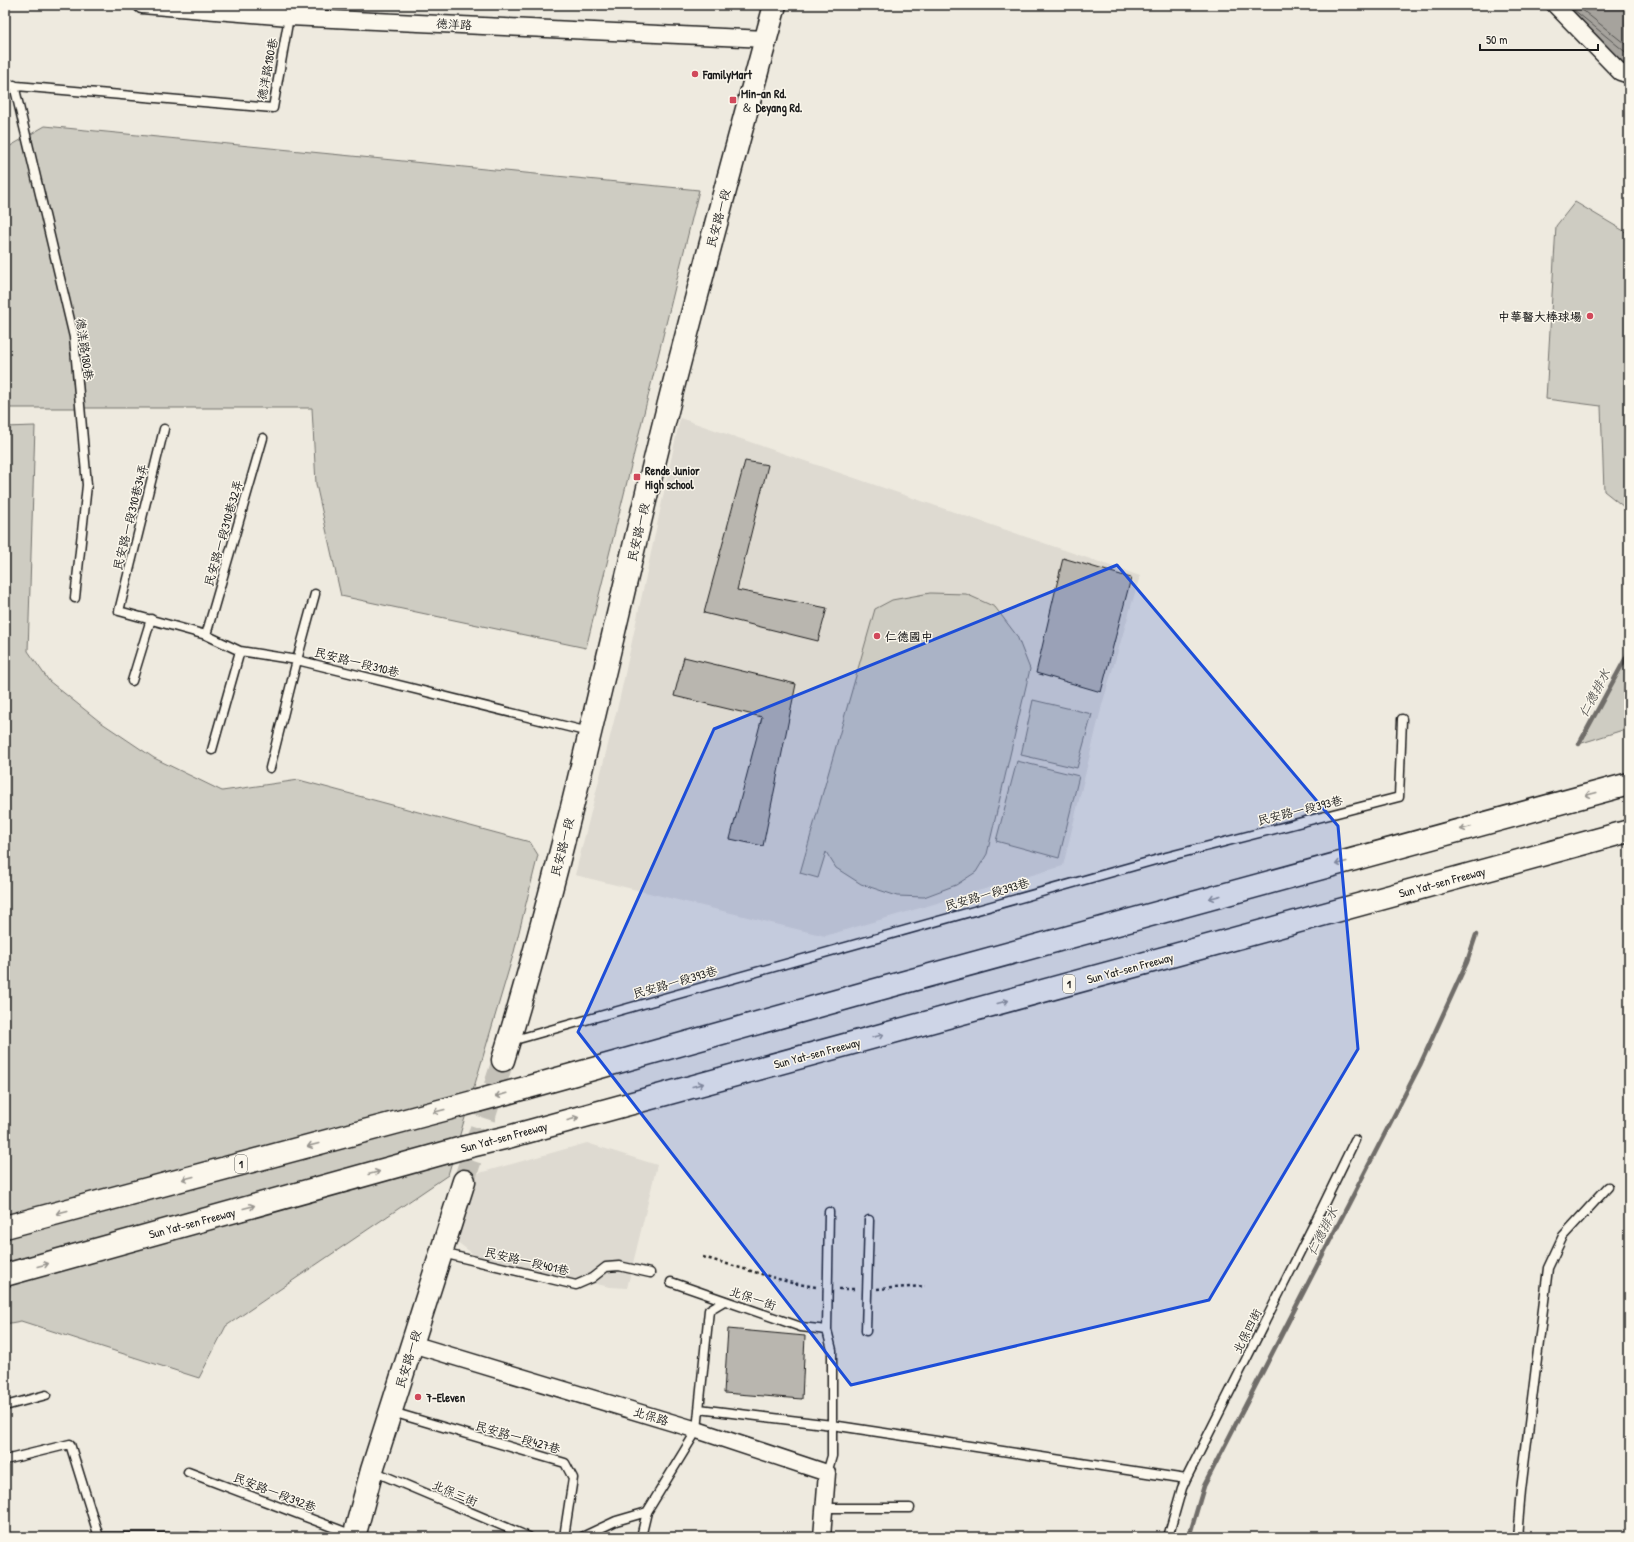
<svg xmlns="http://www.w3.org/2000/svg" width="1634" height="1542" font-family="'Patrick Hand','LXGW WenKai TC',sans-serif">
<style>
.built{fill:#dedad1}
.green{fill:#ceccc2;stroke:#75746f}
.water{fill:#a6a39d;stroke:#6f6d69}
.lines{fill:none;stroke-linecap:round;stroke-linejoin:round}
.shore{stroke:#535250;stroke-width:1}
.stream{stroke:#6f6d69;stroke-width:4.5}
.building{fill:#b9b6af;stroke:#1c1c1c}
.secondary-tunnel{stroke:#c4c1b8;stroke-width:22;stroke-dasharray:22 11;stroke-linecap:butt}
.lane-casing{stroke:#1c1c1c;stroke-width:11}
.street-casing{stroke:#1c1c1c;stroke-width:19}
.secondary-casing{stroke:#1c1c1c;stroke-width:25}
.highway-casing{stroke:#1c1c1c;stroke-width:25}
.path{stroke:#1c1c1c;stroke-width:2.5;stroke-dasharray:3 3;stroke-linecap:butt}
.lane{stroke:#fbf7ec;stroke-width:8}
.street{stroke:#fbf7ec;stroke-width:16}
.secondary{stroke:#fbf7ec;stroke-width:22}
.highway{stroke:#fbf7ec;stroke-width:22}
.highway-bridge-casing{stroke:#1c1c1c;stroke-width:25;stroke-linecap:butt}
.highway-bridge{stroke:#fbf7ec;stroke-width:22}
.oneway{stroke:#97948e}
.marked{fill:#1d4ed8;fill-opacity:0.2;stroke:#1d4ed8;stroke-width:3;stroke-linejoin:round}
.poi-dot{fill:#d1495b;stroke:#fbf7ec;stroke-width:1.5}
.labels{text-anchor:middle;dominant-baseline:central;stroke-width:3;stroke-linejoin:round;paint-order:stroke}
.shield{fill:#fbf7ec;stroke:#5f5e5a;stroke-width:1}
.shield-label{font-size:11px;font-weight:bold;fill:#1c1c1c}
.street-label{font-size:12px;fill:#1c1c1c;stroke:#fbf7ec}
.poi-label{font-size:12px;font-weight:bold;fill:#1c1c1c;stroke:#fbf7ec;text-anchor:start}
.water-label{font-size:13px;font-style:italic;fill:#5a5956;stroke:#fbf7ec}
</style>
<rect width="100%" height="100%" fill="#eeeadf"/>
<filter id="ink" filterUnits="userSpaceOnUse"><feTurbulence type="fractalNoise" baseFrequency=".025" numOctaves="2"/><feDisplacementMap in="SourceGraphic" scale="8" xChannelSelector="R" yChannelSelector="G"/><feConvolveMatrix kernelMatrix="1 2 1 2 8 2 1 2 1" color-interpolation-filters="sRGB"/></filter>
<g filter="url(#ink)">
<!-- built -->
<path class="built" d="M680,418l460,158 -38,129 -39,161 -238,70 -250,-61 45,-178z
M587,1143l70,22 -30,123 -17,-1 -132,-29 -27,-21 25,-63z"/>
<!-- green -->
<path class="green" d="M45,126l654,64 -113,458 -245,-52 -25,-112 -4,-76h-307v-259z
M1575,202l54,32v277l-25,-20 -3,-85 -55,-7 10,-173z
M35,426l-7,225 21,30 50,40 55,37 68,33 77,-11 231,62 8,13 -24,97 -66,223 -222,151 -27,52 -178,-57 -16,3v-897z
M930,593l36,1 29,13 22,29 13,33 -43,185 -11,18 -20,13 -32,12 -27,-1 -36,-12 -25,-16 -10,-16 -8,26 -18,-5 75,-264 17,-9z
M1629,652v76l-50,16z
M1033,700l59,14 -15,54 -56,-13z
M1017,761l62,15 -20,82 -63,-17z"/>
<!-- water -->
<path class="water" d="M1555,5h74v61l-61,-48z"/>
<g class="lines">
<!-- shore -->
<path class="shore" d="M1568,5l61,50
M1576,5l53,42"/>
<!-- stream -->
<path class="stream" d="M1579,744l50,-92
M1189,1537l15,-51 216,-421 47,-103 9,-27"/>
</g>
<!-- building -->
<path class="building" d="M745,461l23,4 -31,125 90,18 -9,33 -114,-28z
M1063,558l68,20 -30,114 -65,-19z
M684,657l112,27 -33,162 -33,-7 32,-122 -88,-21z
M728,1329l77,7 -3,63 -78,-6z"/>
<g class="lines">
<!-- secondary-tunnel -->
<path class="secondary-tunnel" d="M464,1181l39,-121"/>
<defs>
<path id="lane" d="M5,85l268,23 16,-91
M14,85l60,252 13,148 -12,113
M164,429l-45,182 87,24 34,16 57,9 292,72
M206,635l57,-197
M132,681l19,-62
M212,750l28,-99
M270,768l27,-108 18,-66
M511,1041l655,-184 233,-60 3,-78
M442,1253l134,32 16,-7 14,-11 13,-1 31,7
M671,1282l130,45 26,3
M866,1331l3,-111
M5,1406l41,-11
M699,1409l133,16 354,54
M392,1412l173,51 8,15 -9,59
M5,1460l65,-16 29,93
M373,1471l156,66
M188,1472l165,63
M827,1473l5,-17v-106l-5,-20 2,-118
M824,1508h86
M99,1537h100
M582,1537l34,-16 31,-9
M641,1537l6,-25 50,-82 12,-120 15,-9
M1168,1537l14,-49 4,-9 135,-269 34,-70
M1517,1537l4,-47 27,-222 15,-32 45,-49"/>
<path id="street" d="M142,5l147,12 477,22
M1555,5l65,67 9,3
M412,1344l285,86 130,43 -5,64"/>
<path id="secondary" d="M503,1060c66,-215 110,-435 165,-653 34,-134 71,-268 107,-402
M354,1537l18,-67 92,-289"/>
<path id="highway" d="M525,1088l347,-97 757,-207
M508,1137l1121,-306
M5,1227l472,-126
M5,1275l457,-127"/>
</defs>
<!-- lane casing -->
<use href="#lane" class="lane-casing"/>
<!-- street casing -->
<use href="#street" class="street-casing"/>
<!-- secondary casing -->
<use href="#secondary" class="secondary-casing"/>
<!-- highway casing -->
<use href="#highway" class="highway-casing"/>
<!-- path -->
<path class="path" d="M703,1257l89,26 24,4
M839,1289h17
M877,1289l48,-3"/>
<!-- lane -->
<use href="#lane" class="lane"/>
<!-- street -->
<use href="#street" class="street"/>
<!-- secondary -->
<use href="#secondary" class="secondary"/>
<!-- highway -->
<use href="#highway" class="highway"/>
<defs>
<path id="highway-bridge" d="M477,1101l48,-13
M462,1148l46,-11"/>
</defs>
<!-- highway-bridge casing -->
<use href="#highway-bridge" class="highway-bridge-casing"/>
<!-- highway-bridge -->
<use href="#highway-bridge" class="highway-bridge"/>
</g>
<!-- one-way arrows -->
<defs><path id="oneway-shaft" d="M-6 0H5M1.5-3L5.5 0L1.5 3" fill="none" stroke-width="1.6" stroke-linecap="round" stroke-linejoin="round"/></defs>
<g class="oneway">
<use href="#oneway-shaft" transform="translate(1591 794) rotate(165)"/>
<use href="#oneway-shaft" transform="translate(1466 828) rotate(165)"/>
<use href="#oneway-shaft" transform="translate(1341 863) rotate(165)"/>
<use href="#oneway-shaft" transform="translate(1215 897) rotate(165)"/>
<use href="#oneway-shaft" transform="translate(1003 1002) rotate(-15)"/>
<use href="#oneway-shaft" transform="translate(878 1036) rotate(-15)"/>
<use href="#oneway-shaft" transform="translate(698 1085) rotate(-15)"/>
<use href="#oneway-shaft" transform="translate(501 1095) rotate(164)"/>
<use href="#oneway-shaft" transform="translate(439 1111) rotate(165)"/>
<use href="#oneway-shaft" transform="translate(573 1119) rotate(-15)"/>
<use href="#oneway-shaft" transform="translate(313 1145) rotate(165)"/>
<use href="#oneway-shaft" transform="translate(374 1173) rotate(-15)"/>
<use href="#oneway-shaft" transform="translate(188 1178) rotate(165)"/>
<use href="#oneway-shaft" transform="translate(249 1207) rotate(-15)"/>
<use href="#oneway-shaft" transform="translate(62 1212) rotate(165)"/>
<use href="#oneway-shaft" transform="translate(43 1265) rotate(-15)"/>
</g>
</g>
<!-- marked area -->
<path class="marked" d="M1117,565l221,261 20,223 -149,251 -358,85 -273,-353 136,-303z"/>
<!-- markers -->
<g class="poi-dot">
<circle cx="695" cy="74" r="4"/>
<rect x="729" y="96" width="8" height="8" rx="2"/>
<circle cx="1590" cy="316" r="4"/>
<rect x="633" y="473" width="8" height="8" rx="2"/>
<circle cx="877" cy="636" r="4"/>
<circle cx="418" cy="1397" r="4"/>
</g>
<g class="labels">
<!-- shield labels -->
<g class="shield">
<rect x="1063" y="975" width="12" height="18" rx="3"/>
<rect x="235" y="1155" width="12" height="18" rx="3"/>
</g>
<g class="shield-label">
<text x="1069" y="984">1</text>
<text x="241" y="1164">1</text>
</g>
<!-- street labels -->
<g class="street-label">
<text transform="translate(454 24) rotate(3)">德洋路</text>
<text transform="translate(267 69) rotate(-79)">德洋路180巷</text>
<text transform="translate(718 218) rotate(-75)">民安路一段</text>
<text transform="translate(85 349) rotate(82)">德洋路180巷</text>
<text transform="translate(130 517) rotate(-76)">民安路一段310巷34弄</text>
<text transform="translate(638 532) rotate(-77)">民安路一段</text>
<text transform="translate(223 533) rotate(-74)">民安路一段310巷32弄</text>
<text transform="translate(357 662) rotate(14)">民安路一段310巷</text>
<text transform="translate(1300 810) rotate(-14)">民安路一段393巷</text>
<text transform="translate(562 847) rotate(-76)">民安路一段</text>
<text transform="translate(1442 882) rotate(-15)">Sun Yat-sen Freeway</text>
<text transform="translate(987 894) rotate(-16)">民安路一段393巷</text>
<text transform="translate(1130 968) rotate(-15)">Sun Yat-sen Freeway</text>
<text transform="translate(675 982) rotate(-16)">民安路一段393巷</text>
<text transform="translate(817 1053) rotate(-15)">Sun Yat-sen Freeway</text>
<text transform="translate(504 1137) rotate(-15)">Sun Yat-sen Freeway</text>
<text transform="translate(192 1223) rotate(-15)">Sun Yat-sen Freeway</text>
<text transform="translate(527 1261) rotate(13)">民安路一段401巷</text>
<text transform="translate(753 1298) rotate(19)">北保一街</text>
<text transform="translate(1247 1331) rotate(-63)">北保四街</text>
<text transform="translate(408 1359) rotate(-73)">民安路一段</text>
<text transform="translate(651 1416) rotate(17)">北保路</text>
<text transform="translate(518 1437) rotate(16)">民安路一段427巷</text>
<text transform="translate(275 1492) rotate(21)">民安路一段392巷</text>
<text transform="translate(455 1493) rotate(23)">北保三街</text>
</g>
<!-- poi labels -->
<g class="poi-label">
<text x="703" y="74">FamilyMart</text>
<text x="741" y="93">Min-an Rd.<tspan x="741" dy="14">＆ Deyang Rd.</tspan></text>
<text x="1582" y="316" text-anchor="end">中華醫大棒球場</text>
<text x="645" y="470">Rende Junior<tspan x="645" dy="14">High school</tspan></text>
<text x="885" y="636">仁德國中</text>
<text x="426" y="1397">7-Eleven</text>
</g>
<!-- water labels -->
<g class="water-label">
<text transform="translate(1594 693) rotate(-62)">仁德排水</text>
<text transform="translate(1322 1231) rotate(-63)">仁德排水</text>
</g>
</g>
<!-- margin -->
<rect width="1634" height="1542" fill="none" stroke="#fbf7ec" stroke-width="20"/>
<rect x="10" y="10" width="1614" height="1522" fill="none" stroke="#1c1c1c" stroke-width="1.5" filter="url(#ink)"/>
<!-- scale -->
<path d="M1480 44v6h118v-6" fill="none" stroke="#1c1c1c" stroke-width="2"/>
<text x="1486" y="44" font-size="12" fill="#1c1c1c" stroke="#fbf7ec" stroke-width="3" paint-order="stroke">50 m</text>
</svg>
